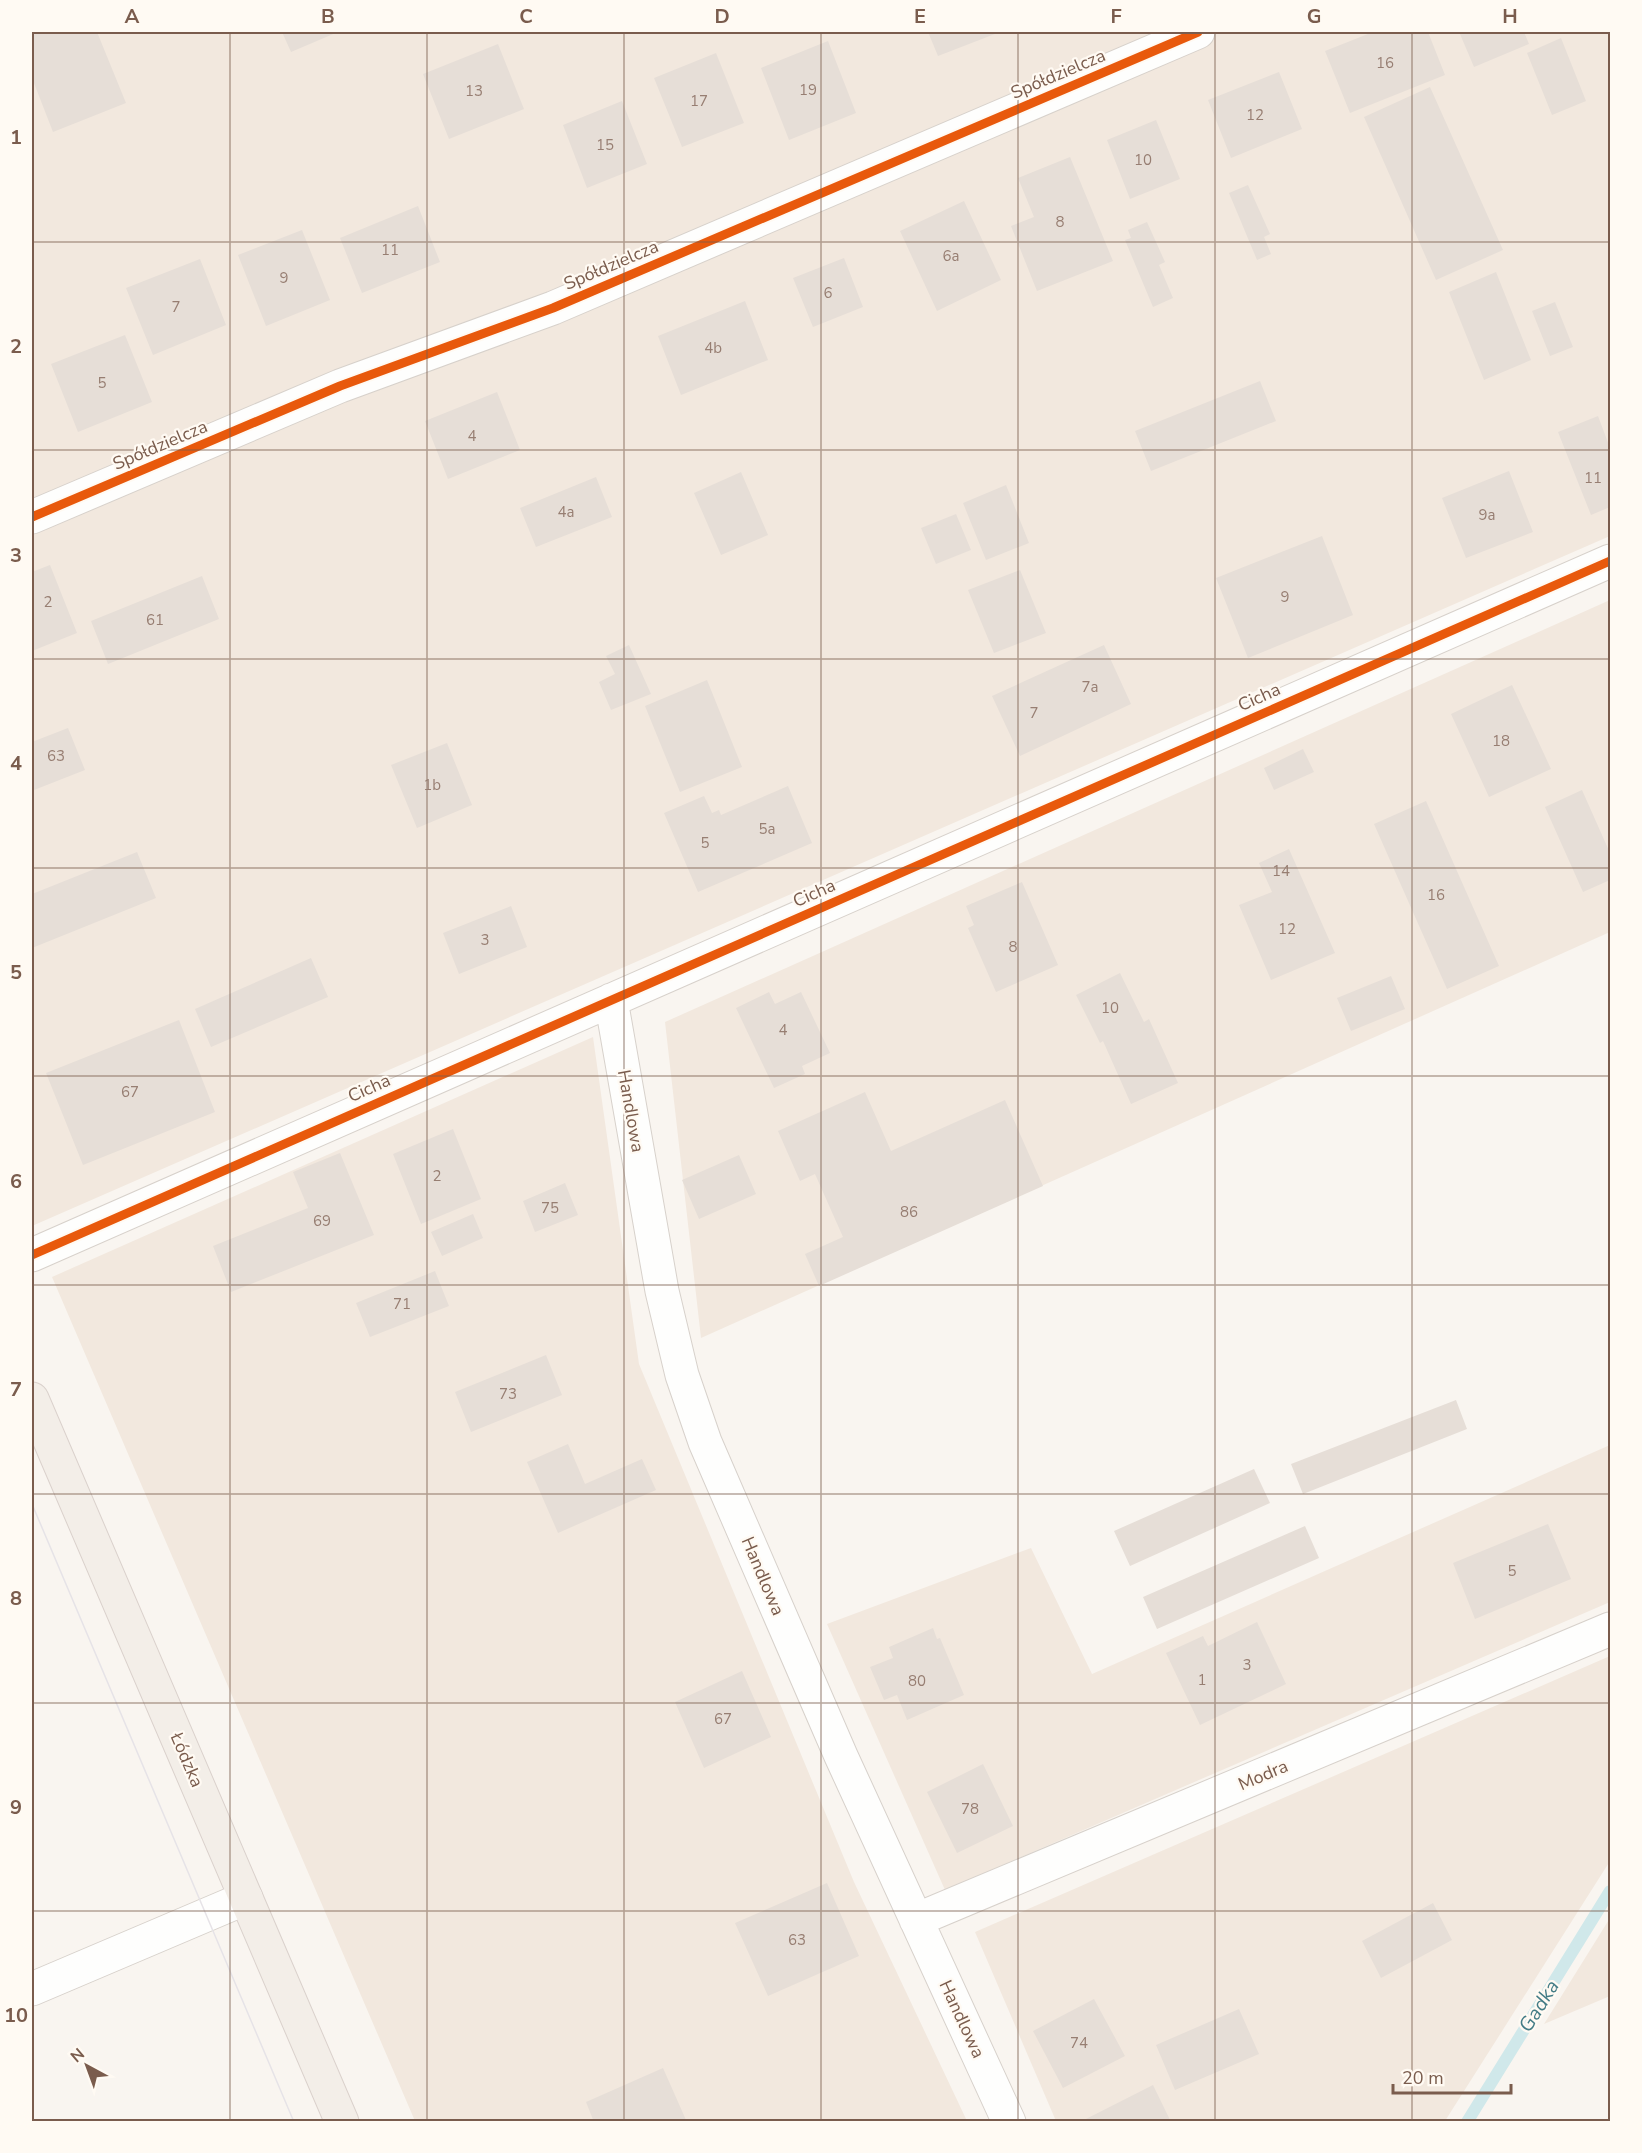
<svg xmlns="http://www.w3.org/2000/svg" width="1642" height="2153" font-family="'Nunito Sans',sans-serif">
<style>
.residential{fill:#f2e8de}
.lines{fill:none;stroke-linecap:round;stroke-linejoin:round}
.stream{stroke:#d0e8ea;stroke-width:12}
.building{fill:#e6ded7}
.minor-casing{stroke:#d7d1cb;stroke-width:35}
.major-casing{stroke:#dad1cc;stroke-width:35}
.minor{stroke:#fefefd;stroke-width:33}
.major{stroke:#f3eee8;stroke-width:33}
.tram{stroke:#e6e3e7;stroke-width:1.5}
.cycleway-casing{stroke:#fffaf3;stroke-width:13}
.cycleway{stroke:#e8590c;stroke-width:9}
.grid{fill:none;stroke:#7a5c4d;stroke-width:1.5;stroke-opacity:0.55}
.labels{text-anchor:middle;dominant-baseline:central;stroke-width:4.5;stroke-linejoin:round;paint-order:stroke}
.number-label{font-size:15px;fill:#977e72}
.street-label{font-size:18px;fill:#7a5c4d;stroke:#fffaf3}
.water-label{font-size:20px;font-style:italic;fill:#437c86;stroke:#fffaf3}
.neatline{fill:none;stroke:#7a5c4d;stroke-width:2}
.grid-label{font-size:20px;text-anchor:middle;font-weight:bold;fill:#7a5c4d}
</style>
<rect width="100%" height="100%" fill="#f9f5f0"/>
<!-- residential -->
<path class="residential" d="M32,32h1578v504l-1578,690z
M1610,600v332l-909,406 -36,-316z
M593,1037l46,327 215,518 113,239h-552l-363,-844z
M1610,1445v157l-665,288 -118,-266 204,-76 61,126z
M1610,1656v205l-165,260h-389l-81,-189z
M1610,1918v78l-66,28z"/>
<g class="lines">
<!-- stream -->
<path class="stream" d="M1467,2122l143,-231"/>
</g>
<!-- building -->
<path class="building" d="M41,32h56l29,71 -73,29 -21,-54v-43z
M282,32h56l-47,20z
M928,32h72l-62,24z
M1373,32h55l17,43 -95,38 -25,-62z
M1465,32h59l5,12 -55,23 -14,-33z
M1561,38l25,63 -34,14 -25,-62z
M828,41l28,72 -67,27 -28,-72z
M498,44l26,65 -75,30 -26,-65z
M716,53l28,70 -62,24 -28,-69z
M1279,72l23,57 -71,29 -23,-58z
M1430,87l73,163 -67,30 -72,-163z
M622,101l25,63 -60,24 -24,-63z
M1156,120l24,59 -50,20 -23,-59z
M1070,157l43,104 -76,30 -26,-65 23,-9 -16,-39z
M1248,185l22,49 -6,3 7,17 -14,6 -28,-67z
M964,201l37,79 -64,31 -37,-80z
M418,206l22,56 -78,31 -22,-55z
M1147,222l18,40 -6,3 14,33 -20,9 -28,-67 6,-2 -3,-8z
M302,230l28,70 -64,26 -28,-71z
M844,258l19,49 -50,20 -20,-49z
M200,259l26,66 -73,30 -27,-67z
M1496,272l35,88 -47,20 -35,-88z
M745,301l23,59 -87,35 -23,-59z
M1555,302l18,45 -23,9 -18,-45z
M125,335l27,67 -74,30 -27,-68z
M1260,381l16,40 -125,50 -16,-40z
M497,392l23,58 -72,29 -23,-58z
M1598,416l12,32v59l-19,8 -33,-83z
M1509,471l24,61 -67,26 -24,-60z
M741,472l27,63 -47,20 -27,-62z
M596,477l16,40 -76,30 -16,-39z
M1006,485l23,58 -43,17 -23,-57z
M956,514l15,36 -35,14 -15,-36z
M1322,536l31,79 -105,43 -32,-80z
M50,565l27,68 -45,18v-79z
M1020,570l26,63 -52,20 -26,-63z
M202,576l17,43 -111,45 -17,-43z
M629,645l22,49 -40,16 -12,-28 16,-8 -9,-18z
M1104,645l27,59 -111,52 -28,-60z
M707,680l35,87 -62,25 -35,-86z
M1512,685l39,84 -62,28 -38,-83z
M68,728l17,42 -51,20 -2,-7v-41z
M447,743l25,62 -55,23 -26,-63z
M1303,749l11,23 -40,18 -10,-22z
M788,786l24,57 -114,49 -34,-79 40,-17 8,17 7,-3 2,5z
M1582,790l28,63v27l-27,12 -38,-85z
M1426,801l73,165 -52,23 -73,-165z
M1289,849l46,104 -64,27 -32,-75 33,-13 -13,-29z
M137,852l19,46 -124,50v-54z
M1022,882l36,83 -62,27 -28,-64 6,-3 -8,-19z
M511,906l16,41 -68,27 -16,-41z
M311,958l17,39 -117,50 -16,-38z
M1120,973l24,49 5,-3 29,64 -47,21 -28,-63 -3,2 -24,-48z
M1391,976l14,33 -54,22 -14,-33z
M769,992l6,12 26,-12 29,61 -28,13 3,8 -31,14 -38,-80z
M179,1020l36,92 -132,53 -37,-92z
M865,1092l26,59 114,-51 38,86 -224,100 -14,-32 38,-17 -28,-63 -15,7 -22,-50z
M453,1129l28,70 -60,25 -28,-70z
M340,1153l34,82 -143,57 -18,-46 95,-38 -15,-36z
M739,1155l17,39 -57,25 -17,-39z
M565,1183l13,32 -43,17 -12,-31z
M473,1214l10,24 -41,18 -11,-24z
M435,1271l14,35 -79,31 -14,-34z
M546,1355l16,40 -91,37 -16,-40z
M1456,1400l11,29 -164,65 -12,-30z
M568,1444l17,40 57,-25 14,31 -98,43 -31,-71z
M1254,1469l16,34 -140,63 -16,-35z
M1548,1524l23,55 -96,40 -22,-56z
M1305,1526l14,32 -162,71 -14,-32z
M1257,1622l29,62 -86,41 -34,-72 37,-17 5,10z
M933,1628l4,11 3,-1 24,57 -57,25 -10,-25 -13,5 -14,-33 23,-9 -4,-11z
M742,1671l29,66 -67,31 -29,-66z
M983,1764l30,62 -56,27 -30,-61z
M827,1883l32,73 -91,40 -33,-73z
M1433,1903l19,37 -71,38 -19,-37z
M1094,1999l31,57 -62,32 -30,-57z
M1239,2009l20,45 -84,36 -19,-45z
M663,2068l23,52 -5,2h-87l-8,-20z
M1153,2085l18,37h-91z"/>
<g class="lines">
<defs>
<path id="minor" d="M32,517l308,-131 213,-78 645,-276
M611,1000l51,291 20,84 23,67 136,314 168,366
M32,1255l1578,-694
M916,1920l694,-291
M32,1989l214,-91"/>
<path id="major" d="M32,1399l310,723"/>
</defs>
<!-- minor casing -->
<use href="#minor" class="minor-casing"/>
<!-- major casing -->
<use href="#major" class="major-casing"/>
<!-- minor -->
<use href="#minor" class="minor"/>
<!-- major -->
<use href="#major" class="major"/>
<!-- tram -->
<path class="tram" d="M32,1504l262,618"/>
<defs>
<path id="cycleway" d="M32,517l308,-131 213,-78 645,-276
M32,1255l1578,-694"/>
</defs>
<!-- cycleway casing -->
<use href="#cycleway" class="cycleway-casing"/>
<!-- cycleway -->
<use href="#cycleway" class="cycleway"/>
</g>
<!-- grid -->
<path class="grid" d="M230,32v2090M427,32v2090M624,32v2090M821,32v2090M1018,32v2090M1215,32v2090M1412,32v2090M32,242h1578M32,450h1578M32,659h1578M32,868h1578M32,1076h1578M32,1285h1578M32,1494h1578M32,1703h1578M32,1911h1578"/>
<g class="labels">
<!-- number labels -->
<g class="number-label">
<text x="1385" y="63">16</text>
<text x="808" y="90">19</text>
<text x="474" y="91">13</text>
<text x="699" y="101">17</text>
<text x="1255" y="115">12</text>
<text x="605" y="145">15</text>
<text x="1143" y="160">10</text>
<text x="1060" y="222">8</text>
<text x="390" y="250">11</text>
<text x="951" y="256">6a</text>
<text x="284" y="278">9</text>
<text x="828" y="293">6</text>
<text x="176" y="307">7</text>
<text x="713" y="348">4b</text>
<text x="102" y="383">5</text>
<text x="472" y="436">4</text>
<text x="1593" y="478">11</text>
<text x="566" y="512">4a</text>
<text x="1487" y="515">9a</text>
<text x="1285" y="597">9</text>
<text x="48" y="602">2</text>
<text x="155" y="620">61</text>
<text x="1090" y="687">7a</text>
<text x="1034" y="713">7</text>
<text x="1501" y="741">18</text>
<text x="56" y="756">63</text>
<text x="432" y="785">1b</text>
<text x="767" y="829">5a</text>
<text x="705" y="843">5</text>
<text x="1281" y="871">14</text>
<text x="1436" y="895">16</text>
<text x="1287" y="929">12</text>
<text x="485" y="940">3</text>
<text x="1013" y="947">8</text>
<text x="1110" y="1008">10</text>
<text x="783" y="1030">4</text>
<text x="130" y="1092">67</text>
<text x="437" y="1176">2</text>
<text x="550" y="1208">75</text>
<text x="909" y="1212">86</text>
<text x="322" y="1221">69</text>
<text x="402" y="1304">71</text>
<text x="508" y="1394">73</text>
<text x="1512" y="1571">5</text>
<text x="1247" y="1665">3</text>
<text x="1202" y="1680">1</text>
<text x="917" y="1681">80</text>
<text x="723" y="1719">67</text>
<text x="970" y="1809">78</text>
<text x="797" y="1940">63</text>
<text x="1079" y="2043">74</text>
</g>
<!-- street labels -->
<g class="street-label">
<text transform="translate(1058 74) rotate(-23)">Spółdzielcza</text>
<text transform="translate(611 265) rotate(-23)">Spółdzielcza</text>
<text transform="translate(160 445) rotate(-23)">Spółdzielcza</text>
<text transform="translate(1259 697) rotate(-24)">Cicha</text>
<text transform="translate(814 893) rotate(-24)">Cicha</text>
<text transform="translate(369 1088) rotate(-24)">Cicha</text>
<text transform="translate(631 1111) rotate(80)">Handlowa</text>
<text transform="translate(763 1576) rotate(67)">Handlowa</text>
<text transform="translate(187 1760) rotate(67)">Łódzka</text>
<text transform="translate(1263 1775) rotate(-23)">Modra</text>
<text transform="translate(962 2019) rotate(65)">Handlowa</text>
</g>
<!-- water labels -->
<g class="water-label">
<text transform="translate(1539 2006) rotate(-58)">Gadka</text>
</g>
</g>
<!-- border -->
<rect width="1642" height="2153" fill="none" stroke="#fffaf3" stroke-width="66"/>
<!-- north arrow -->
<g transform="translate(87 2066) rotate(319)" stroke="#fffaf3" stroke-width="4.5" paint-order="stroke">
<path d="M0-4.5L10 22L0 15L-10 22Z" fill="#7a5c4d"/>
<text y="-9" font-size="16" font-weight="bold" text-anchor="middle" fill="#7a5c4d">N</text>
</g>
<!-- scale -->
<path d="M1393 2084v9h118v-9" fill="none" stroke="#7a5c4d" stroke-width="3"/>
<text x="1402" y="2084" font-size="18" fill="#7a5c4d" stroke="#fffaf3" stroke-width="4.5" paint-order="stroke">20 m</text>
<rect x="33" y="33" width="1576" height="2087" class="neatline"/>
<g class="grid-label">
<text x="132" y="23">A</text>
<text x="328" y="23">B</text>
<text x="526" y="23">C</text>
<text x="722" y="23">D</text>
<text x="920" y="23">E</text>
<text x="1116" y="23">F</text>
<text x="1314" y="23">G</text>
<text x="1510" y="23">H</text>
<text x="16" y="144">1</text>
<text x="16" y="353">2</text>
<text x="16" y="562">3</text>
<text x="16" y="770">4</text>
<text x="16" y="979">5</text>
<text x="16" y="1188">6</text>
<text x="16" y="1396">7</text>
<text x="16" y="1605">8</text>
<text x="16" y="1814">9</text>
<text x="16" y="2022">10</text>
</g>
</svg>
